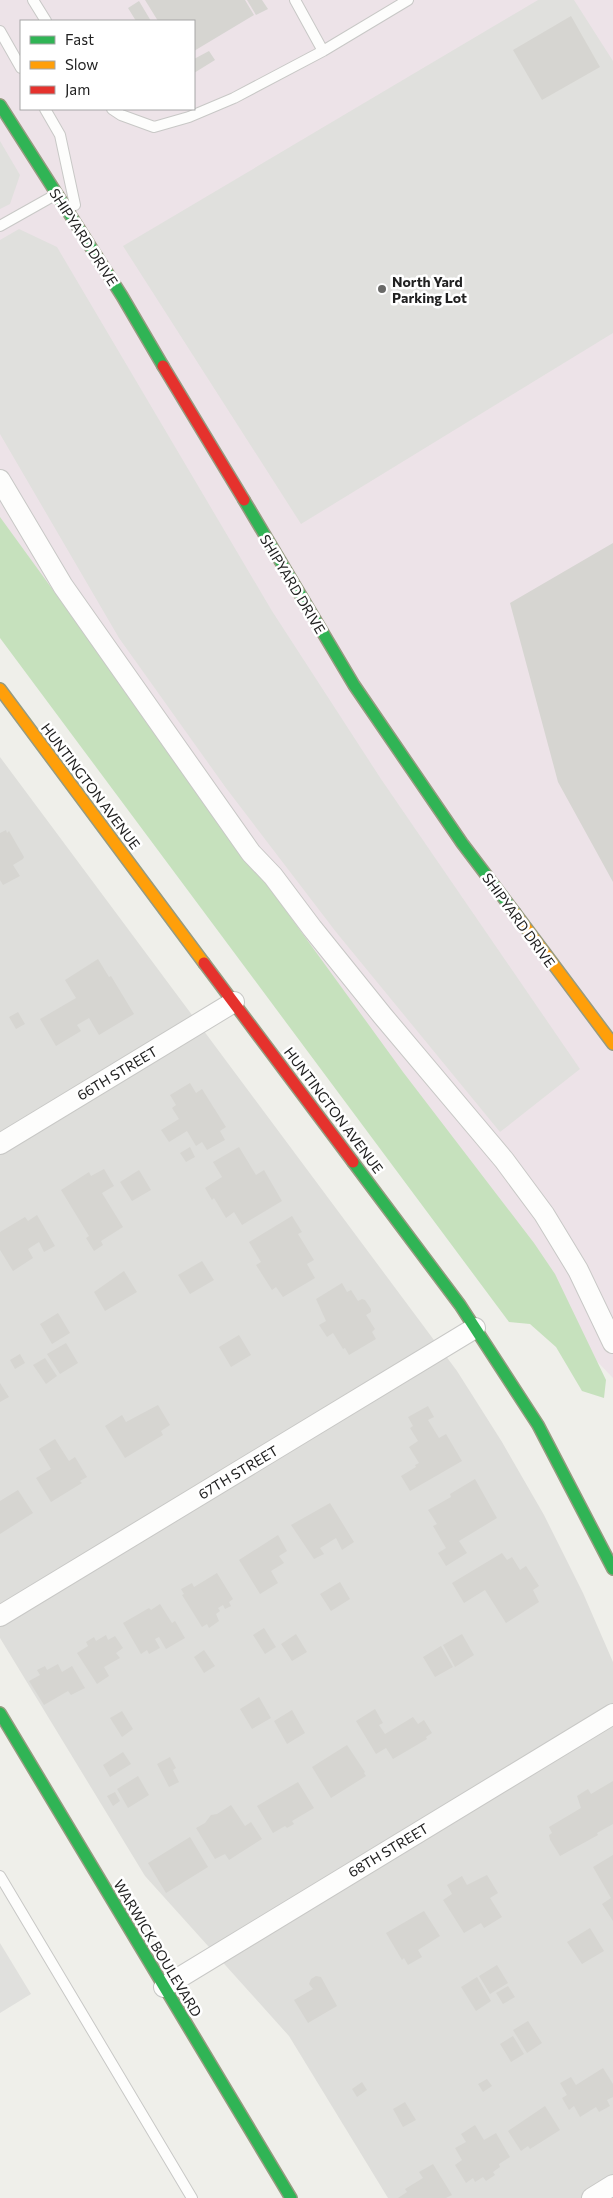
<svg xmlns="http://www.w3.org/2000/svg" width="613" height="2198" font-family="Commissioner,sans-serif">
<style>
.residential{fill:#dededb}
.industrial{fill:#ede3e8;fill-rule:evenodd}
.forest{fill:#c6e1bd}
.parking{fill:#e0e0dd}
.building{fill:#d6d5d1}
.lines{fill:none;stroke-linecap:round;stroke-linejoin:round}
.lane-casing{stroke:#c8c8c6;stroke-width:12}
.street-casing{stroke:#c8c8c6;stroke-width:22}
.fast-casing{stroke:#969b80;stroke-width:14}
.slow-casing{stroke:#969b80;stroke-width:14}
.jam-casing{stroke:#969b80;stroke-width:14}
.lane{stroke:#fdfdfc;stroke-width:10}
.street{stroke:#fdfdfc;stroke-width:20}
.fast{stroke:#30b455;stroke-width:11}
.slow{stroke:#ff9f0a;stroke-width:11}
.jam{stroke:#e5322d;stroke-width:11}
.poi-dot{fill:#696967;stroke:#fff;stroke-width:2}
.labels{text-anchor:middle;dominant-baseline:central;stroke-width:5;stroke-linejoin:round;paint-order:stroke}
.street-label{font-size:14px;fill:#212121;stroke:#fff}
.poi-label{font-size:14px;font-weight:bold;fill:#212121;stroke:#fff;text-anchor:start}
</style>
<rect width="100%" height="100%" fill="#efefea"/>
<!-- residential -->
<path class="residential" d="M0,757l457,614 45,71 42,73 39,78 30,69v536h-225l-99,-162 -144,-160 -145,-238z"/>
<!-- industrial -->
<path class="industrial" d="M0,0h613v1378l-170,-177 -443,-592zM21,21h173v88h-173z"/>
<!-- forest -->
<path class="forest" d="M0,517l403,555 131,171 21,31 51,106 -2,18 -22,-7 -26,-44 -26,-23 -21,-2 -509,-684z"/>
<!-- parking -->
<path class="parking" d="M538,0h36l39,61v272l-312,191 -178,-278z
M0,141l20,34 -10,29 -10,5z
M19,229l38,18 215,364 109,168 199,290 -80,63 -164,-200 -110,-144 -107,-150 -119,-204v-194z
M0,1943l31,51 -31,19z"/>
<!-- building -->
<path class="building" d="M145,0h100l9,15 -60,36v-30h-36z
M247,0h15l6,9 -12,6z
M139,1l12,20h-15l-8,-13z
M571,16l29,51 -58,33 -29,-50z
M209,51l6,9 -21,13v-14z
M613,543v339l-55,-100 -48,-179z
M6,830l1,3 2,-2 15,26 -1,2 -10,6 7,11 -17,9 -3,-5v-47z
M98,959l11,18 2,-1 23,38 -35,21 -10,-17 -12,7 4,6 -25,15 -16,-27 36,-21 -11,-18z
M18,1012l7,12 -9,5 -7,-12z
M190,1083l6,10 6,-4 24,38 -6,4 5,9 -18,10 -5,-8 -6,4 -9,-15 -18,11 -8,-12 18,-11 -7,-11 4,-3 -6,-10z
M190,1147l5,10 -9,5 -6,-9z
M239,1147l17,28 8,-5 18,31 -40,24 -8,-13 -8,6 -12,-20 -2,2 -7,-12 17,-11 -9,-15z
M104,1169l10,17 -12,7 21,34 -22,14 2,4 -9,6 -8,-13 3,-2 -28,-46 28,-18 2,4z
M139,1170l12,20 -19,11 -12,-19z
M37,1215l18,31 -11,6 -5,-10 -11,7 5,9 -20,13 -13,-21v-18l25,-15 3,4z
M292,1216l10,16 -4,2 16,26 -7,4 8,14 -32,19 -7,-10 -4,3 -16,-25 5,-3 -12,-20z
M202,1261l12,19 -24,14 -12,-19z
M124,1271l13,21 -32,19 -11,-19z
M342,1283l5,9 4,-2 7,11 4,-2 3,1 6,9v3l-5,3 9,14 -3,3 4,7 -27,16 -4,-7 -2,1 -10,-16 -6,4 -8,-12 7,-4 -10,-22z
M58,1313l12,20 -18,11 -12,-20z
M239,1335l12,20 -20,12 -12,-20z
M66,1343l12,20 -18,11 -13,-20z
M20,1354l5,9 -10,6 -5,-9z
M45,1358l12,18 -11,8 -13,-19z
M0,1383l9,14 -9,5z
M158,1405l12,20 -9,6 2,4 -38,23 -20,-32 17,-11 4,7z
M428,1406l6,11 -6,3 11,18 7,-4 16,27 -52,30 -9,-15 15,-9 -1,-2 4,-2 -10,-16 9,-6 -8,-13 3,-2 -5,-9z
M55,1439l14,22 6,-4 12,20 -7,4 2,2 -31,19 -15,-24 15,-9 -12,-20z
M475,1479l22,39 -38,23 8,12 -21,13 -8,-13 8,-5 -13,-22 4,-2 -9,-14 23,-13 -1,-3z
M18,1490l15,23 -33,21v-33z
M330,1503l24,39 -12,8 -6,-12 -16,10 4,6 -10,5 -23,-34z
M278,1535l9,16 -8,5 5,7 -13,8 7,12 -18,11 -21,-34z
M502,1553l5,7 5,-3 8,13 6,-4 13,20 -6,4 6,12 -33,21 -21,-33 -21,13 -12,-20z
M217,1573l16,26 -4,3 2,4 -6,3 -2,-4 -5,3 2,3 -4,3 3,7 -10,7 -2,-4 -5,3 -20,-32 2,-1 -3,-5 11,-6 2,4z
M340,1582l10,17 -19,12 -11,-17z
M160,1604l12,19 3,-2 10,17 -19,11 -7,-12 -4,2 5,9 -11,6 -2,-4 -6,4 -18,-31 26,-15 2,2z
M264,1628l12,19 -11,7 -12,-19z
M296,1634l11,18 -15,9 -11,-17z
M462,1634l12,21 -19,12 -12,-22z
M106,1635l2,5 7,-4 8,12 -7,5 4,5 -16,9 5,9 -12,8 -20,-31 11,-7 -2,-4 8,-5 2,4z
M441,1646l12,21 -18,10 -12,-20z
M204,1650l11,16 -11,7 -10,-16z
M58,1664l4,8 10,-6 13,22 -14,7 -3,-4 -24,14 -15,-24 11,-6 -3,-5 8,-4 2,4z
M259,1697l12,21 -19,11 -12,-20z
M375,1709l8,14 -4,2 6,9 28,-17 5,7 6,-4 8,13 -6,4 1,2 -34,20 -7,-11 -10,6 -20,-33z
M292,1710l13,23 -18,11 -13,-23z
M122,1711l11,18 -11,8 -12,-19z
M347,1745l18,27 -1,1 2,3 -35,22 -19,-31z
M123,1752l8,12 -21,13 -7,-12z
M170,1757l6,11 -3,2 6,12 -10,5 -12,-23z
M138,1776l11,19 -21,13 -11,-19z
M613,1781v43l-16,9 1,2 -38,21 -10,-16 -1,-5 3,-2 -3,-6 32,-19 -4,-12 11,-7 3,5z
M298,1782l16,26 -22,13 2,3 -7,4 -2,-2 -12,7 -16,-27z
M115,1792l5,9 -7,5 -6,-10z
M231,1805l14,21 6,-4 11,17 -33,21 -4,-6 -10,5 -19,-31 9,-5 6,-8 6,-1z
M190,1837l18,30 -42,26 -18,-30z
M613,1855v66l-11,-17 9,-6 -18,-31z
M487,1875l11,18 -8,5 12,19 -18,11 -3,-5 -17,10 -21,-33 9,-6 -5,-9 15,-9 5,9z
M424,1911l16,25 -22,14 4,7 -14,8 -4,-7 -2,2 -16,-27z
M590,1928l14,23 -22,13 -15,-22z
M497,1965l11,18 -18,11 -11,-18z
M316,1976l5,1 16,29 -29,17 -14,-23 19,-11 -4,-5 2,-5z
M477,1977l14,24 -15,10 -15,-24z
M508,1986l7,11 -12,7 -7,-11z
M528,2021l14,22 -15,10 -14,-23z
M513,2036l11,18 -13,8 -11,-18z
M603,2068l10,16v13l-6,3 3,6 -11,6 -3,-5 -16,10 -6,-11 -5,4 -7,-12 5,-3 -7,-12 11,-6 5,8z
M487,2079l5,7 -9,6 -5,-8z
M362,2082l5,8 -10,7 -5,-8z
M405,2102l11,18 -13,7 -10,-18z
M545,2106l15,24 -30,19 -2,-3 -7,5 -13,-20z
M475,2125l9,15 12,-7 14,24 -11,7 1,3 -7,5 2,3 -9,6 -3,-4 -8,5 -2,-4 -7,5 -11,-18 7,-5 -7,-12 11,-6 -5,-8z
M433,2164l19,31 -6,3h-48l9,-6 -2,-3 18,-11 -4,-6z"/>
<g class="lines">
<defs>
<path id="lane" d="M33,0l13,21
M295,0l28,51
M0,31l21,37
M45,109l15,26 15,70
M112,109l9,6 33,12 35,-10 45,-19 89,-47 85,-51
M0,226l55,-31
M0,1876l192,322"/>
<path id="street" d="M0,480l63,106 188,267 22,23 39,52 70,87 122,145 40,54 34,56 35,73
M0,1144l234,-142
M0,1616l475,-288
M164,1987l449,-273
M592,2198l21,-13"/>
<path id="fast" d="M0,105l122,191 41,70
M244,500l110,185 108,158 53,70
M353,1162l107,143 78,120 75,144
M0,1713l291,485"/>
<path id="slow" d="M0,689l204,274
M515,913l98,131"/>
<path id="jam" d="M163,366l81,134
M204,963l149,199"/>
</defs>
<!-- lane casing -->
<use href="#lane" class="lane-casing"/>
<!-- street casing -->
<use href="#street" class="street-casing"/>
<!-- fast casing -->
<use href="#fast" class="fast-casing"/>
<!-- slow casing -->
<use href="#slow" class="slow-casing"/>
<!-- jam casing -->
<use href="#jam" class="jam-casing"/>
<!-- lane -->
<use href="#lane" class="lane"/>
<!-- street -->
<use href="#street" class="street"/>
<!-- fast -->
<use href="#fast" class="fast"/>
<!-- slow -->
<use href="#slow" class="slow"/>
<!-- jam -->
<use href="#jam" class="jam"/>
</g>
<!-- markers -->
<circle class="poi-dot" cx="382" cy="289" r="5"/>
<g class="labels">
<!-- street labels -->
<g class="street-label">
<text transform="translate(84 237) rotate(57)">SHIPYARD DRIVE</text>
<text transform="translate(293 584) rotate(59)">SHIPYARD DRIVE</text>
<text transform="translate(91 786) rotate(53)">HUNTINGTON AVENUE</text>
<text transform="translate(519 920) rotate(54)">SHIPYARD DRIVE</text>
<text transform="translate(117 1073) rotate(-31)">66TH STREET</text>
<text transform="translate(334 1110) rotate(53)">HUNTINGTON AVENUE</text>
<text transform="translate(238 1472) rotate(-31)">67TH STREET</text>
<text transform="translate(388 1850) rotate(-31)">68TH STREET</text>
<text transform="translate(158 1948) rotate(59)">WARWICK BOULEVARD</text>
</g>
<!-- poi labels -->
<g class="poi-label">
<text x="392" y="281">North Yard<tspan x="392" dy="16">Parking Lot</tspan></text>
</g>
</g>
<!-- legend -->
<rect x="20" y="20" width="175" height="90" fill="#ffffff" stroke="#a6a6a6"/>
<rect x="30" y="36" width="25" height="8" fill="#30b455" stroke="#a6a6a6"/>
<text x="65" y="45" font-size="15" fill="#212121">Fast</text>
<rect x="30" y="61" width="25" height="8" fill="#ff9f0a" stroke="#a6a6a6"/>
<text x="65" y="70" font-size="15" fill="#212121">Slow</text>
<rect x="30" y="86" width="25" height="8" fill="#e5322d" stroke="#a6a6a6"/>
<text x="65" y="95" font-size="15" fill="#212121">Jam</text>
</svg>
